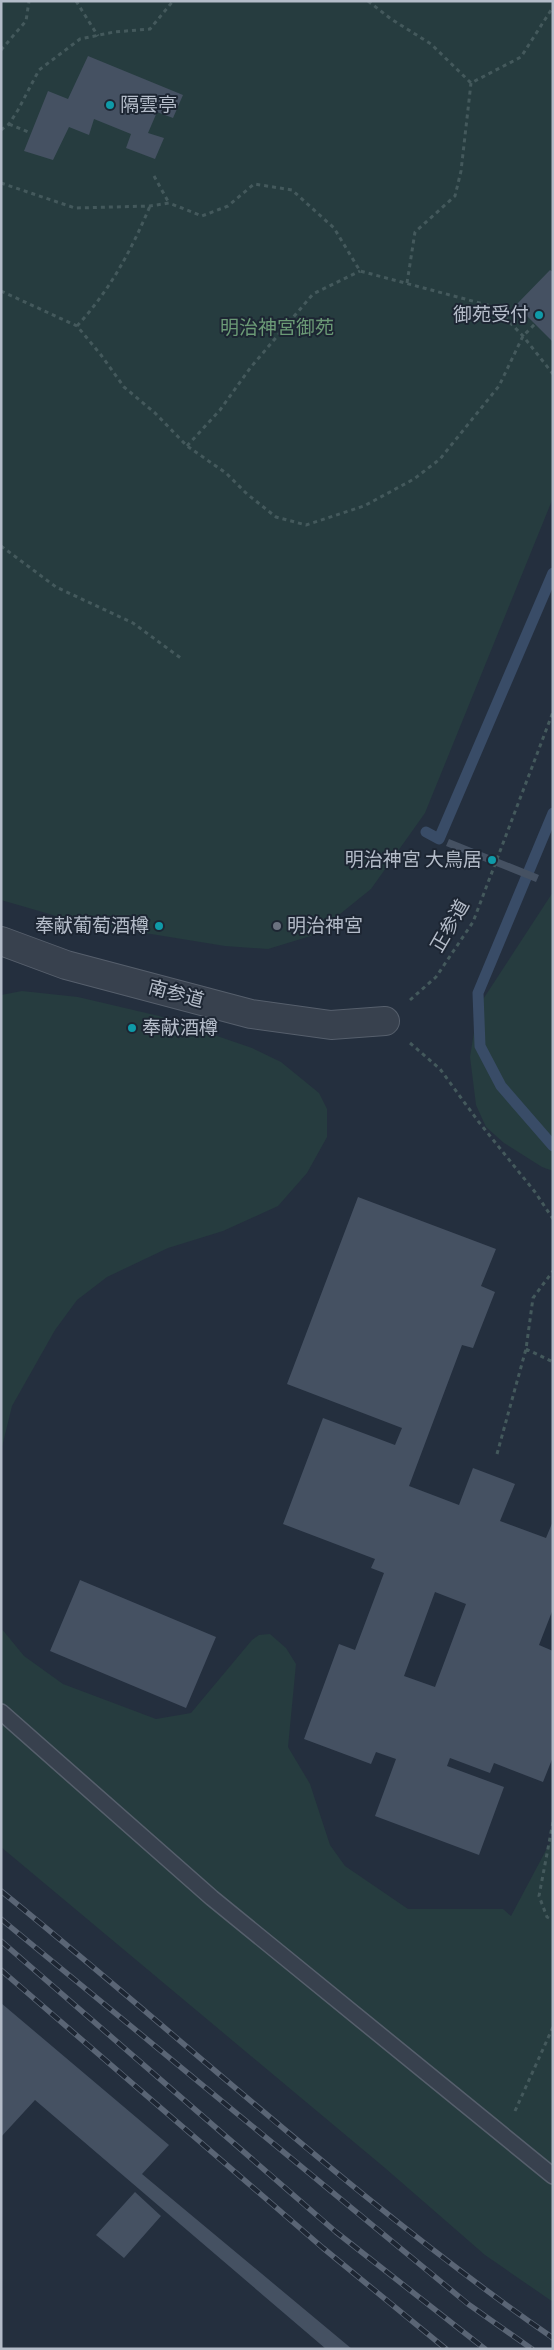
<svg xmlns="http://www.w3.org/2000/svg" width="554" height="2350" font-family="Signika,'Noto Sans JP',sans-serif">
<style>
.green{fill:#263c3f}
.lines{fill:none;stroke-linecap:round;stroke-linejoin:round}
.stream{stroke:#394c67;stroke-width:11}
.building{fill:#455162;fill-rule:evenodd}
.lane-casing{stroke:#565f6c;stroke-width:18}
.street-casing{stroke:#565f6c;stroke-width:30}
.path{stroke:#44595c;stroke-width:3;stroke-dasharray:4 4;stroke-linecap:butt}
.lane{stroke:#38414e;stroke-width:15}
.street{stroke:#38414e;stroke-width:28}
.rail-casing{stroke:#5a6575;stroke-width:5.5}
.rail{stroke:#1d2633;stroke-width:4;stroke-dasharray:11;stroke-linecap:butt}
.culture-dot{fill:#0f9aa8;stroke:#1d2633;stroke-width:2}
.worship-dot{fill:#6b7280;stroke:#1d2633;stroke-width:2}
.labels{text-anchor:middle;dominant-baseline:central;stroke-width:4;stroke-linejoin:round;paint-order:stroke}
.poi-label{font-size:19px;fill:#b4bcc9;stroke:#1d2633;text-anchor:start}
.park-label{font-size:19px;fill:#6b9a76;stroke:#1d2633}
.street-label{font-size:19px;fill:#b4bcc9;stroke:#1d2633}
</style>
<rect width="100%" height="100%" fill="#242f3e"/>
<!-- green -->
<path class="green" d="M1,1h552v497l-128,315 -54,76 -57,46 -46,14 -43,-3 -148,-24 -76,-22z
M553,892v279l-11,-4 -38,-24 -18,-16 -10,-22 -6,-48 8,-50z
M22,991l56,6 81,19 93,32 29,14 38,31 8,16v28l-20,36 -29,33 -55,25 -55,17 -61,29 -30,23 -22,30 -43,76 -11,45v-456z
M1,1628l23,28 39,28 93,35 35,-6 61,-73 7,-5 11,-1 16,14 10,16 -8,83 22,37 20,61 15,21 63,43h95l8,7 42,-79v465l-68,-47 -100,-87 -384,-321z"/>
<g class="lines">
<!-- stream -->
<path class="stream" d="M553,813l-75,180 2,53 21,40 52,60
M426,832l13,7 114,-266"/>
</g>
<!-- building -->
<path class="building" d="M88,56l95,39 -10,23 -16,-6 -9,21 16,5 -9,21 -29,-11 5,-14 -37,-15 -5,16 -20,-8 -16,33 -29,-9 24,-60 20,8z
M550,270l3,2v70l-37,-37z
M449,839l90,36 -3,7 -90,-36z
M358,1197l138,52 -15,37 14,6 -22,56 -11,-3 -53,141 50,19 14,-37 42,16 -15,37 46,17 7,-17v88l-14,36 14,6v106l-10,25 -49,-19 -4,10 -40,-15 -3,8 57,21 -25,68 -104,-39 21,-57 -20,-7 -5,12 -67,-25 35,-95 16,6 29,-77 -13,-5 4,-9 -92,-35 40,-106 72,27 7,-17 -115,-44zM435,1592l31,12 -31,83 -31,-11z
M80,1580l136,57 -30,71 -136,-57z
M1,2003l168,142 -27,29 210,175h-26l-291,-249 -34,37z
M135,2192l26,24 -37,42 -28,-23z"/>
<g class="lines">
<defs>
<path id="lane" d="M1,1712l211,186 341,278"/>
<path id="street" d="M1,941l65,24 185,49 80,11 54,-4"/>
</defs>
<!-- lane casing -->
<use href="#lane" class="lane-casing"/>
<!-- street casing -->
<use href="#street" class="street-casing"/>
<!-- path -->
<path class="path" d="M76,1l22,35
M368,1l23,18 40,25 40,39 50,-26 32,-50
M1,50l25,-29 3,-20
M9,124l22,9
M1,130l8,-6 9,-14 21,-40 41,-31 34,-7 36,-3 23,-28
M154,176l15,27
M1,183l74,25 75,-2 19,-3 33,13 26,-10 26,-22 38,6 42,38 26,43 135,36 28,29 30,38
M407,283l8,-51 40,-36 6,-25 10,-88
M1,291l76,35 24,29 23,32 31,26 32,33 39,27 21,21 29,23 30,8 58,-19 50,-27 26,-20 59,-73 24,-50 12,-12
M77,326c33,-36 54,-75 73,-120
M187,446l33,-36 31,-43 62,-73 47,-23
M1,546l55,41 77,36 49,36
M410,1000l26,-23 37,-55 80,-210
M410,1043l30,26 38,52 57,71 18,27
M526,1349l27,13
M497,1454l29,-105 7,-51 20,-27
M553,1822l-14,74 8,21 6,3
M515,2111l38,-84"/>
<!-- lane -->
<use href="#lane" class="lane"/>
<!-- street -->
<use href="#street" class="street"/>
<defs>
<path id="rail" d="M1,1891c184,149 357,312 552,447
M1,1919l467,385 64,45
M1,1941l335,291 149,117
M1,1970l322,278 123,101"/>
</defs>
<!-- rail casing -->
<use href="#rail" class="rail-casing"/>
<!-- rail -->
<use href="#rail" class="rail"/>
</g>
<!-- markers -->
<g class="culture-dot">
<circle cx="110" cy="105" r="5"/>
<circle cx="539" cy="315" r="5"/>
<circle cx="492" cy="860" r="5"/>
<circle cx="159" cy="926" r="5"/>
<circle cx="132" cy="1028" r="5"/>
</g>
<circle class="worship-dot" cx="277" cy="926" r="5"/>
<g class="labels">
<!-- poi labels -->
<g class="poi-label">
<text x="120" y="105">隔雲亭</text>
<text x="529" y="315" text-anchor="end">御苑受付</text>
<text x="482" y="860" text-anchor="end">明治神宮 大鳥居</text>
<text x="149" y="926" text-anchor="end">奉献葡萄酒樽</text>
<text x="287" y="926">明治神宮</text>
<text x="142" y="1028">奉献酒樽</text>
</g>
<!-- park labels -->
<g class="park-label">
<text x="277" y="328">明治神宮御苑</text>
</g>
<!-- street labels -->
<g class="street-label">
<text transform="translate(450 926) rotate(-60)">正参道</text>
<text transform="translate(176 994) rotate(15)">南参道</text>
</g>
</g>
<!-- border -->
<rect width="554" height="2350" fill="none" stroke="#b4bcc9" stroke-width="5"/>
</svg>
